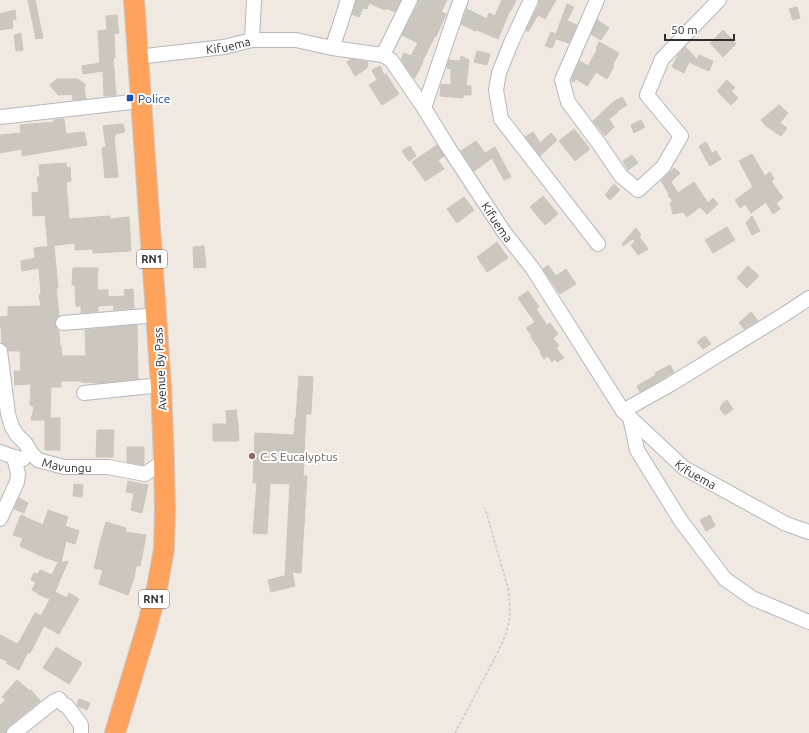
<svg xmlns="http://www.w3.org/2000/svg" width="809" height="733" font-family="Ubuntu,sans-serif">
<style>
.building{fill:#cbc7bf;stroke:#cbc5ba}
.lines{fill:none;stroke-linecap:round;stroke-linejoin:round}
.minor-casing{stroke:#b4b7c1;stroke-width:16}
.highway-casing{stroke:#c9c9c9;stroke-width:22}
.path{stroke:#c9c9c9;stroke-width:1.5;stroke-dasharray:3 2;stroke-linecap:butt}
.minor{stroke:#fff;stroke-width:14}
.highway{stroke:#ffa35c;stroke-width:20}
.transit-dot{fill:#1a4fb4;stroke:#fff;stroke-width:1.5}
.education-dot{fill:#8d6e63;stroke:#fff;stroke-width:1.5}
.labels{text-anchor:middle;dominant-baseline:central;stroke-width:4;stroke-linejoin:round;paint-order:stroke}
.shield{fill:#fff;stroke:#6d6d6d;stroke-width:1}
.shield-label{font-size:11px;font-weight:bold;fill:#2e2e2e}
.street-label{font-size:12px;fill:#2e2e2e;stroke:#fff}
.transit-label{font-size:12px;fill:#164399;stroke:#fff;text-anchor:start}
.education-label{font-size:12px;fill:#785e54;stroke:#fff;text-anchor:start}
</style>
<rect width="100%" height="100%" fill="#efe9e1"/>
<!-- building -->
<path class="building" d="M28,0h7l8,38 -7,1z
M356,0h45l-6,12 -9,-4 -1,2 -16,-7 -2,6 -4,-1 -4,9 -7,-3z
M418,0h29l-6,12 5,2 -10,23 -1,-1 -13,26h1l-8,16 -2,-1 -12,-18 3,-6 7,3 7,-13 -16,-8 16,-31z
M502,0h14l-5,11 -1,-1 -12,29 -21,-9 -1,1 -15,-7 6,-15 20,10 2,-6 6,3z
M539,0h17l-11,19 -7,-4 -10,17 -2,-2 13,-26z
M567,4l7,3 -7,14 10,4 -8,18 -13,-4 -4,9 -7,-2 6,-14 5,2z
M797,7l3,11 -7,2 -4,-11z
M15,10l1,9 -4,1 1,8 -13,2v-16z
M117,15l1,12 1,6 -5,1 1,24h-2l3,37 -12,1 -1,-25 -20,3 -1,-8 18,-3 -2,-32 9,-1 -1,-14z
M597,20l12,8 -8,12 -10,-6z
M723,30l13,14 -13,13 -13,-14z
M21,33l2,17 -7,1 -2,-16z
M599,42l20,11 -7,13h2l-7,13 -11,-7 -9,14 -11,-7 -2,3 -3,-1 9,-20 8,5 9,-16 -1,-1z
M685,47l12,12 2,-4 14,6 -4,10 -20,-9 -5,11 -12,-6 6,-12z
M477,51l13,3 -3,11 -13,-3z
M461,56l8,4 -3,26h5v9h-8v3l-23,-2 1,-12 10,1v-16l-4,-1 2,-8 11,1z
M351,59l17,3 -1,6 -12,8 -8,-14z
M380,66l4,9 2,-1 13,20 -17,11 -13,-20 8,-5 -5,-10z
M57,79h21l8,6 -2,2 2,12 -13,1 -1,-6 -14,1 -8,-10z
M727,80l8,8 -4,3 7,7 -7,7 -14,-14z
M622,97l5,8 -10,6 1,1 -9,7 5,8 -9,9 -12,-15 20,-19z
M779,105l9,8 -8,10 7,5 -6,8 -15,-10 -5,-6z
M64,119l2,15 18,-2 3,13 -65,11v-7l-22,4v-18l21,-2 -1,-8 34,-3v-2z
M641,120l4,7 -11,6 -3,-8z
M123,124l2,8 -10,2v3h-1l4,40 -13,1 -3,-30 4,-1 -3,-21z
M574,129l16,20 -15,12 -16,-20z
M533,132l7,11 11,-10 6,7 -17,16 -15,-19z
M476,141l9,12 10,-6 16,30 -7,3 -12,-22 -18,13 -13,-20z
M706,142l6,11 4,-2 5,8 -11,7 -5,-8 -6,-12z
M437,145l7,11 -6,4 6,9 -19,12 -13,-19z
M410,146l6,10 -7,5 -7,-10z
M752,154l13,22 5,-4 4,7 -3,2 12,17 -7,5 4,6 -7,5 -7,-12 -15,11 -6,-9 -5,4 -5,-8 18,-13 -14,-26z
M632,155l6,8 -10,7 -5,-9z
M66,163l1,5 3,-1 1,14 -5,1 3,37 41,-3v3l19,-2 2,34 -38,2v-4l-18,1v-7l-27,3 -3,-31 -12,1 -1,-23 7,-1 -2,-15h3l-1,-12z
M674,168l6,5 -9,9 7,11 16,-11 14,21 5,-5 5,6 -11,10 -7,-7 -13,10 -4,-5 -10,2 -3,-11 3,-2 -5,-5 1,-2 -8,-13z
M614,184l6,6 -10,10 -5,-5z
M543,196l15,18 -13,11 -15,-18z
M464,197l10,13 -17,13 -10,-14z
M752,216l8,15 -8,4 -6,-12z
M727,227l8,13 -22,13 -8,-13z
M636,228l5,7 -2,1 9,13 -10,6 -7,-10 4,-3 -2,-3 -10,7 -1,-2z
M497,242l11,16 -21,14 -10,-15z
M54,246l4,42h-2l3,28 -3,3 -1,4 1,5 3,3 1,15h1l1,10h24l-1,-26 52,-5 1,53 1,1 -41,4 -17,-1v-1h-20v6h-10l-1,31h10v32h-15v-30h-14l3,-13 -4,-2 1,-21 -16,1 -1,-14h7l-1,-20h-11l-3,-5 -4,-3 -1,-16h-1v-10l8,-1v-9l33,-1 -2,-11h2l-2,-27 -17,3 -1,-10 14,-3 -1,-10z
M204,246l2,21 -12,1 -1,-21z
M548,265l8,11 10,-7 10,15 -16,10 -17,-25z
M748,266l11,10 -12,12 -10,-10z
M73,268h25l-1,22h11v7l17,-1 -1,-6 9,-1 1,19 -20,2 -1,-5 -15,1v5l-17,2v-7h-5l-1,-21h-3z
M528,291l11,16 -3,2 11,16 3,-2 8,11 -5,4 6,8 -3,2 8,10 -7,4 -2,-3 -3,3 -4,-6 -4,3 -4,-6 1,-1 -10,-15 1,-1 -6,-8 9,-6 -17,-24z
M751,312l7,9 -14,8 -5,-6z
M705,336l6,8 -8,5 -6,-7z
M670,365l4,7 -34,20 -3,-6 19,-11 -1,-2z
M299,376l14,1 -2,37h-5l-3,62h4l-6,97 -9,-1 3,14 -24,6 -3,-12 17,-4 5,-92 -20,-1 -3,51 -14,-1 4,-50h-4l2,-50 39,2 1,-17h1z
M727,400l6,9 -8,6 -5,-6 2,-5z
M236,410l2,14 1,17h-26v-17h14l-1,-13z
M97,430h17l-1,27h-17z
M127,447h17v17l-1,1 -16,-3z
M128,481l20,4 -6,28 -11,-3 3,-17 -8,-1z
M74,484l9,1 -1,12 -9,-1z
M19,498l9,5 -4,10 -10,-4z
M48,510l20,7 -3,9 14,5 -4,13 -9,-3 -5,22 7,-2 -13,31 12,6 2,-5 10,6 -20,35 -15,-8 -14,27 -2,-1 -9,18 -13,-7 1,-2 -7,-3v-23l18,9 17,-31 6,3 9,-17 -13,-5 1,-1 -6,-3 4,-8 -5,-2 3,-7 4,1 2,-4 12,5 5,-11 4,-1 -20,-7 -21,-10 3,-8 -10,-3 8,-20 22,10z
M710,515l5,11 -9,5 -6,-11z
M106,522l20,6 -1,4 21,3 -6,31h-4l-2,12 -6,17 -29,-11 4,-14 -9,-2 6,-25z
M56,647l26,16 -13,21 -26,-16z
M17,680l13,11 1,-1 9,11 -31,25 -3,4v3h-6v-28l6,-5 -4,-3z
M79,699l11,4 -3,7 -9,-4 -1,-1z"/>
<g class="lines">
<defs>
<g id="minor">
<path d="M531,0l-20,43 -12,30 -3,17 5,29 97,125"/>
<path d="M597,0l-35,80 6,22 32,43 21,31 17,14 25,-23 18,-31 -34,-41 15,-36 57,-59"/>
<path d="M252,40l2,-40"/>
<path d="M332,48l6,-17 10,-31"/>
<path d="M383,55l27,-55"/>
<path id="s1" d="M137,57l87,-10 28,-7h44l36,8 51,7 8,5 33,48 24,39 56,85 29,37 90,142 61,57 102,56 23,8"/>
<path d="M424,108l33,-98 4,-10"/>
<path d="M0,117l140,-16"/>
<path d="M63,323l94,-8"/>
<path id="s2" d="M0,351l8,63 4,13 5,8 9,9 5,9 7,7 26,7h44l37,7 19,-13"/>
<path d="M84,393l77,-8"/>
<path d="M623,411l48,-27 114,-70 24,-16"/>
<path d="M630,417l7,33 44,71 44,58 27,19 57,24"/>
<path d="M0,452l14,5 9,2"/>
<path d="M0,519l17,-37 1,-8 -4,-17"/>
<path d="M14,733l39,-31 6,-3 4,5 4,2 14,19v8"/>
</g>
<path id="highway" d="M115,733l32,-106 10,-39 7,-39 1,-38 -1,-50 -3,-76 -27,-385"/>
</defs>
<!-- minor casing -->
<use href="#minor" class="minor-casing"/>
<!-- highway casing -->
<use href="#highway" class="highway-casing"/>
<!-- path -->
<path class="path" d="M455,733l43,-81 8,-18 4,-17 -1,-25 -24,-84"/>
<!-- minor -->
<use href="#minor" class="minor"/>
<!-- highway -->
<use href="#highway" class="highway"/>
</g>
<!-- markers -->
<rect class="transit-dot" x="126" y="94" width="8" height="8" rx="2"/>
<circle class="education-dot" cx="252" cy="456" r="4"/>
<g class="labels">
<!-- shield labels -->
<g class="shield">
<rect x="137" y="250" width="30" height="18" rx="3"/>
<rect x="139" y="590" width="30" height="18" rx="3"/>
</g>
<g class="shield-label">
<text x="152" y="259">RN1</text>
<text x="154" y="599">RN1</text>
</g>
<!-- street labels -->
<g class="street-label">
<text stroke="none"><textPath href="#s1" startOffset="92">Kifuema</textPath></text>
<text stroke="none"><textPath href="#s1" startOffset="452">Kifuema</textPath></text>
<text transform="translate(160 369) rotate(-93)">Avenue By Pass</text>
<text stroke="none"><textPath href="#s2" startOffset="149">Mavungu</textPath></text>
<text stroke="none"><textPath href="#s1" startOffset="776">Kifuema</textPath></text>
</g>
<!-- transit labels -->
<g class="transit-label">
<text x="138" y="98">Police</text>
</g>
<!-- education labels -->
<g class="education-label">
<text x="260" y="456">C.S Eucalyptus</text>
</g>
</g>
<!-- scale -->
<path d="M665 34v6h69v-6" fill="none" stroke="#2e2e2e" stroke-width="2"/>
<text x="671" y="34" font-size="12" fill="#2e2e2e" stroke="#ffffff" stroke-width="3" paint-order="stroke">50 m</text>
</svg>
